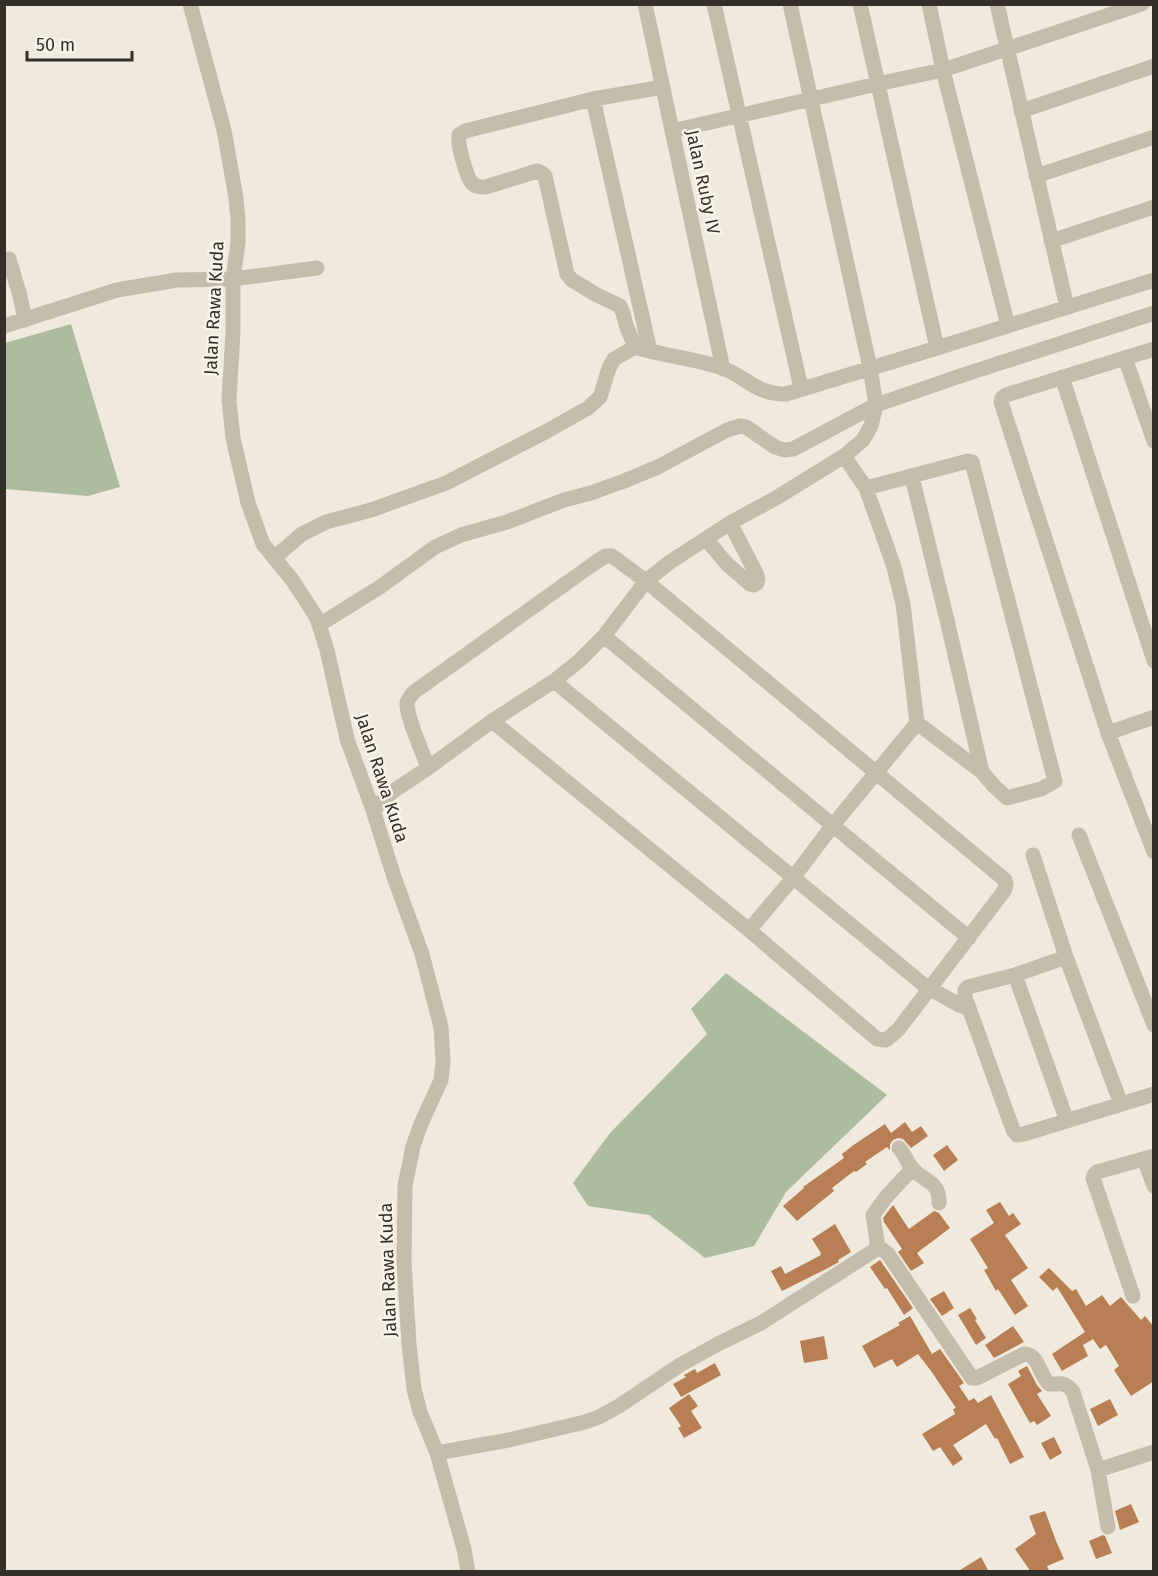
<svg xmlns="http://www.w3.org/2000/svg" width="1158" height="1576" font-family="'Fira Sans',sans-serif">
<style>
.green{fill:#adbc9f}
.building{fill:#b77f53}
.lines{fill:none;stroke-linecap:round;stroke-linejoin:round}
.minor{stroke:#c6bcab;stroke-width:15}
.labels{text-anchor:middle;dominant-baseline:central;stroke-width:5;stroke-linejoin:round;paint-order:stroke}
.street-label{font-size:18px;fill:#342f29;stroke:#f7f4e9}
</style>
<rect width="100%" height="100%" fill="#efeadd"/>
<!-- green -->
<path class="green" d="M71,324l49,163 -32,9 -83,-7v-146z
M726,973l161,122 -101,97 -32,54 -49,12 -56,-43 -61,-9 -15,-23 37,-50 97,-99 -16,-25z"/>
<!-- building -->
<path class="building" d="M905,1122l7,10 9,-6 7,10 -17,12 -8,-9 -5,-1 -5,2 -3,4v6l-3,-3 -22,15 2,2 -11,8 -2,-1 -22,17 2,3 -37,30 -14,-15 21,-18 -1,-1 41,-29 -2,-4 10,-8 33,-22 6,9z
M947,1145l11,15 -14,11 -11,-16z
M1000,1202l9,14 4,-3 8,11 -16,11 23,33 -17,12 17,26 -13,9 -17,-26 -2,2 -12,-21 4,-2 -18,-29 24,-16 -8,-13z
M893,1205l16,24 25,-18 5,2 11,15 -33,25 7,10 -13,8 -13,-19 4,-3 -18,-27 -1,-4z
M835,1224l16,28 -13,8 1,2 -11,6 -46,23 -11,-20 10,-5 4,8 36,-19 -1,-1 1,-1 -9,-14z
M880,1260l33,48 -9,7 -17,-27 -2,1 -15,-22z
M1049,1268l23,23 4,-2 10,17 16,-11 8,11 11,-9 20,23 4,-4 9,11v54l-23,15 -17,-26 5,-4 -13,-21 -6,4 -7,-10 -10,6 5,11 -26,15 -10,-17 33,-22 -28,-45 -4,4 -14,-14z
M944,1291l10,17 -12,8 -12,-17z
M970,1308l7,11 -2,1 11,18 -10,7 -18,-30z
M910,1316l22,38 8,-5 24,34 -5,3 10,15 5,-3 4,5 13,-8 33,62 -14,7 -13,-26 -2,1 -9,-15 -33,21 10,14 -10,7 -13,-19 -7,4 -11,-17 33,-20 -2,-5 3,-1 -25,-37 -13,-17 -21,13 -5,-8 -18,9 -12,-22 38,-21 -2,-2z
M1013,1326l11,16 -30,16 -9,-13z
M824,1336l4,23 -24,4 -4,-22z
M715,1363l6,12 -40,22 -8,-13 13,-7 -2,-2 11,-6 2,4z
M1027,1366l10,19 5,6 -5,3 14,22 -14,9 -3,-4 -4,2 -22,-39 13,-8 -3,-5z
M689,1394l9,12 -7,5 11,17 -18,10 -6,-10 3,-2 -12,-18z
M1110,1399l8,16 -20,11 -8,-17z
M1054,1437l8,16 -12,7 -9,-17z
M1131,1504l8,18 -19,8 -5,-19z
M1045,1511l11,30 8,18 -17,7 3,6h-19l-16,-23 21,-15 -7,-18z
M1103,1535l2,1 7,17 -16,6 -7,-18z
M981,1557l8,15h-32z"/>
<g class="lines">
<!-- minor -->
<path class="minor" d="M190,4l34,126 12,68 2,22v23l-5,36v53l-4,68 4,38 15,65 15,41 30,37 24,37 10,32 20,89 26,71 21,67 28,77 19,73 2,35 -2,18 -20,44 -8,22 -8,40 -1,76 5,82 5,45 6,23 17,41 27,96 4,23
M645,4l78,365
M714,4l87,384
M860,4l77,344
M929,4l14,66 65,256
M997,4l70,303
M663,87l-70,12 -128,32 -6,4c-2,8 7,41 13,48 3,4 9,4 14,4l51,-16 5,2 3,3 22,98 5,6 23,14 25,12 3,7 3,12 9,22c28,9 59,11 87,21 24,8 34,27 64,26l151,-46 217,-68
M593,99l57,252
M1021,111l133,-45
M672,131l205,-47 66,-14 199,-66
M1036,176l118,-39
M1051,241l103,-34
M9,259l11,37 5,24
M4,326l113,-36 60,-10 56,-1 84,-11
M1154,349l-148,46 -4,3 -1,4 107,331 46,119
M1125,358l29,83
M1062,377l92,284
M912,477l35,143 35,152
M866,488l102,-27 4,1 83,319 -14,8 -34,9 -13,-12 -12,-14 -65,-49
M706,539l20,24 24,21 4,1 3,-2 1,-4 -2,-6 -26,-50
M274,558l28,-24 24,-12 45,-12 75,-27 101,-52 41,-23 12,-11 9,-29 5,-9 21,-12
M319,625l61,-38 55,-40 26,-12 46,-13 57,-22 27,-7 33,-12 34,-14 69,-37 13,-4 6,1 29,20 9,3 9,-1 83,-44 87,-30 191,-62
M604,636l365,302
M554,681l370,304 35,20 10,3
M1108,733l46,-16
M428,768c-5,-15 -21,-50 -21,-64 0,-5 4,-8 7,-12l182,-130 10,-6h6l34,25 359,299 1,5 -2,6 -106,139 -12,10 -9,-1 -128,-109 -257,-209
M373,810l19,-18 36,-24 64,-47 62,-40 25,-20 25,-25 42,-55 24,-19 60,-39 46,-25 68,-42 19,-16 8,-14 5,-21 -6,-37 -80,-364
M1079,835l75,190
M1033,855l33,102 55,147
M749,930l44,-52 40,-53 84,-102 -14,-119 -9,-37 -28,-79 -22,-32
M1066,957l-51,18 -47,12 -3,3v7l48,133 4,5 7,-1 130,-40
M1015,975l52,146
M899,1148c6,6 8,15 14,21 11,13 27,12 26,34
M1144,1159l10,27
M878,1248l-5,-33 14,-19 25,-27
M1133,1296l-40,-118 1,-3 3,-3 57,-16
M437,1453l72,-13 76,-18 14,-5 20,-11 61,-41 38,-21 43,-21 117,-75 5,2 5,4 84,124h5l47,-24c15,0 15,21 25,30 11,1 15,-4 24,8l25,78 10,57
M1098,1470l56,-18"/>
</g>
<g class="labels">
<!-- street labels -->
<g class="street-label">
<text transform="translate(703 182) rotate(78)">Jalan Ruby IV</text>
<text transform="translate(214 308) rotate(-87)">Jalan Rawa Kuda</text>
<text transform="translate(382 778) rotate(72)">Jalan Rawa Kuda</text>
<text transform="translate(388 1270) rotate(-92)">Jalan Rawa Kuda</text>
</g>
</g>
<!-- border -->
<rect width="1158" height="1576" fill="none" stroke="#342f29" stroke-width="12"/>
<!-- scale -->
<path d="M27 51v9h105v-9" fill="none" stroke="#342f29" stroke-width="3"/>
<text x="36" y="51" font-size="18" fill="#342f29" stroke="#f7f4e9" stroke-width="4.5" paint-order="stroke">50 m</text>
</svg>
